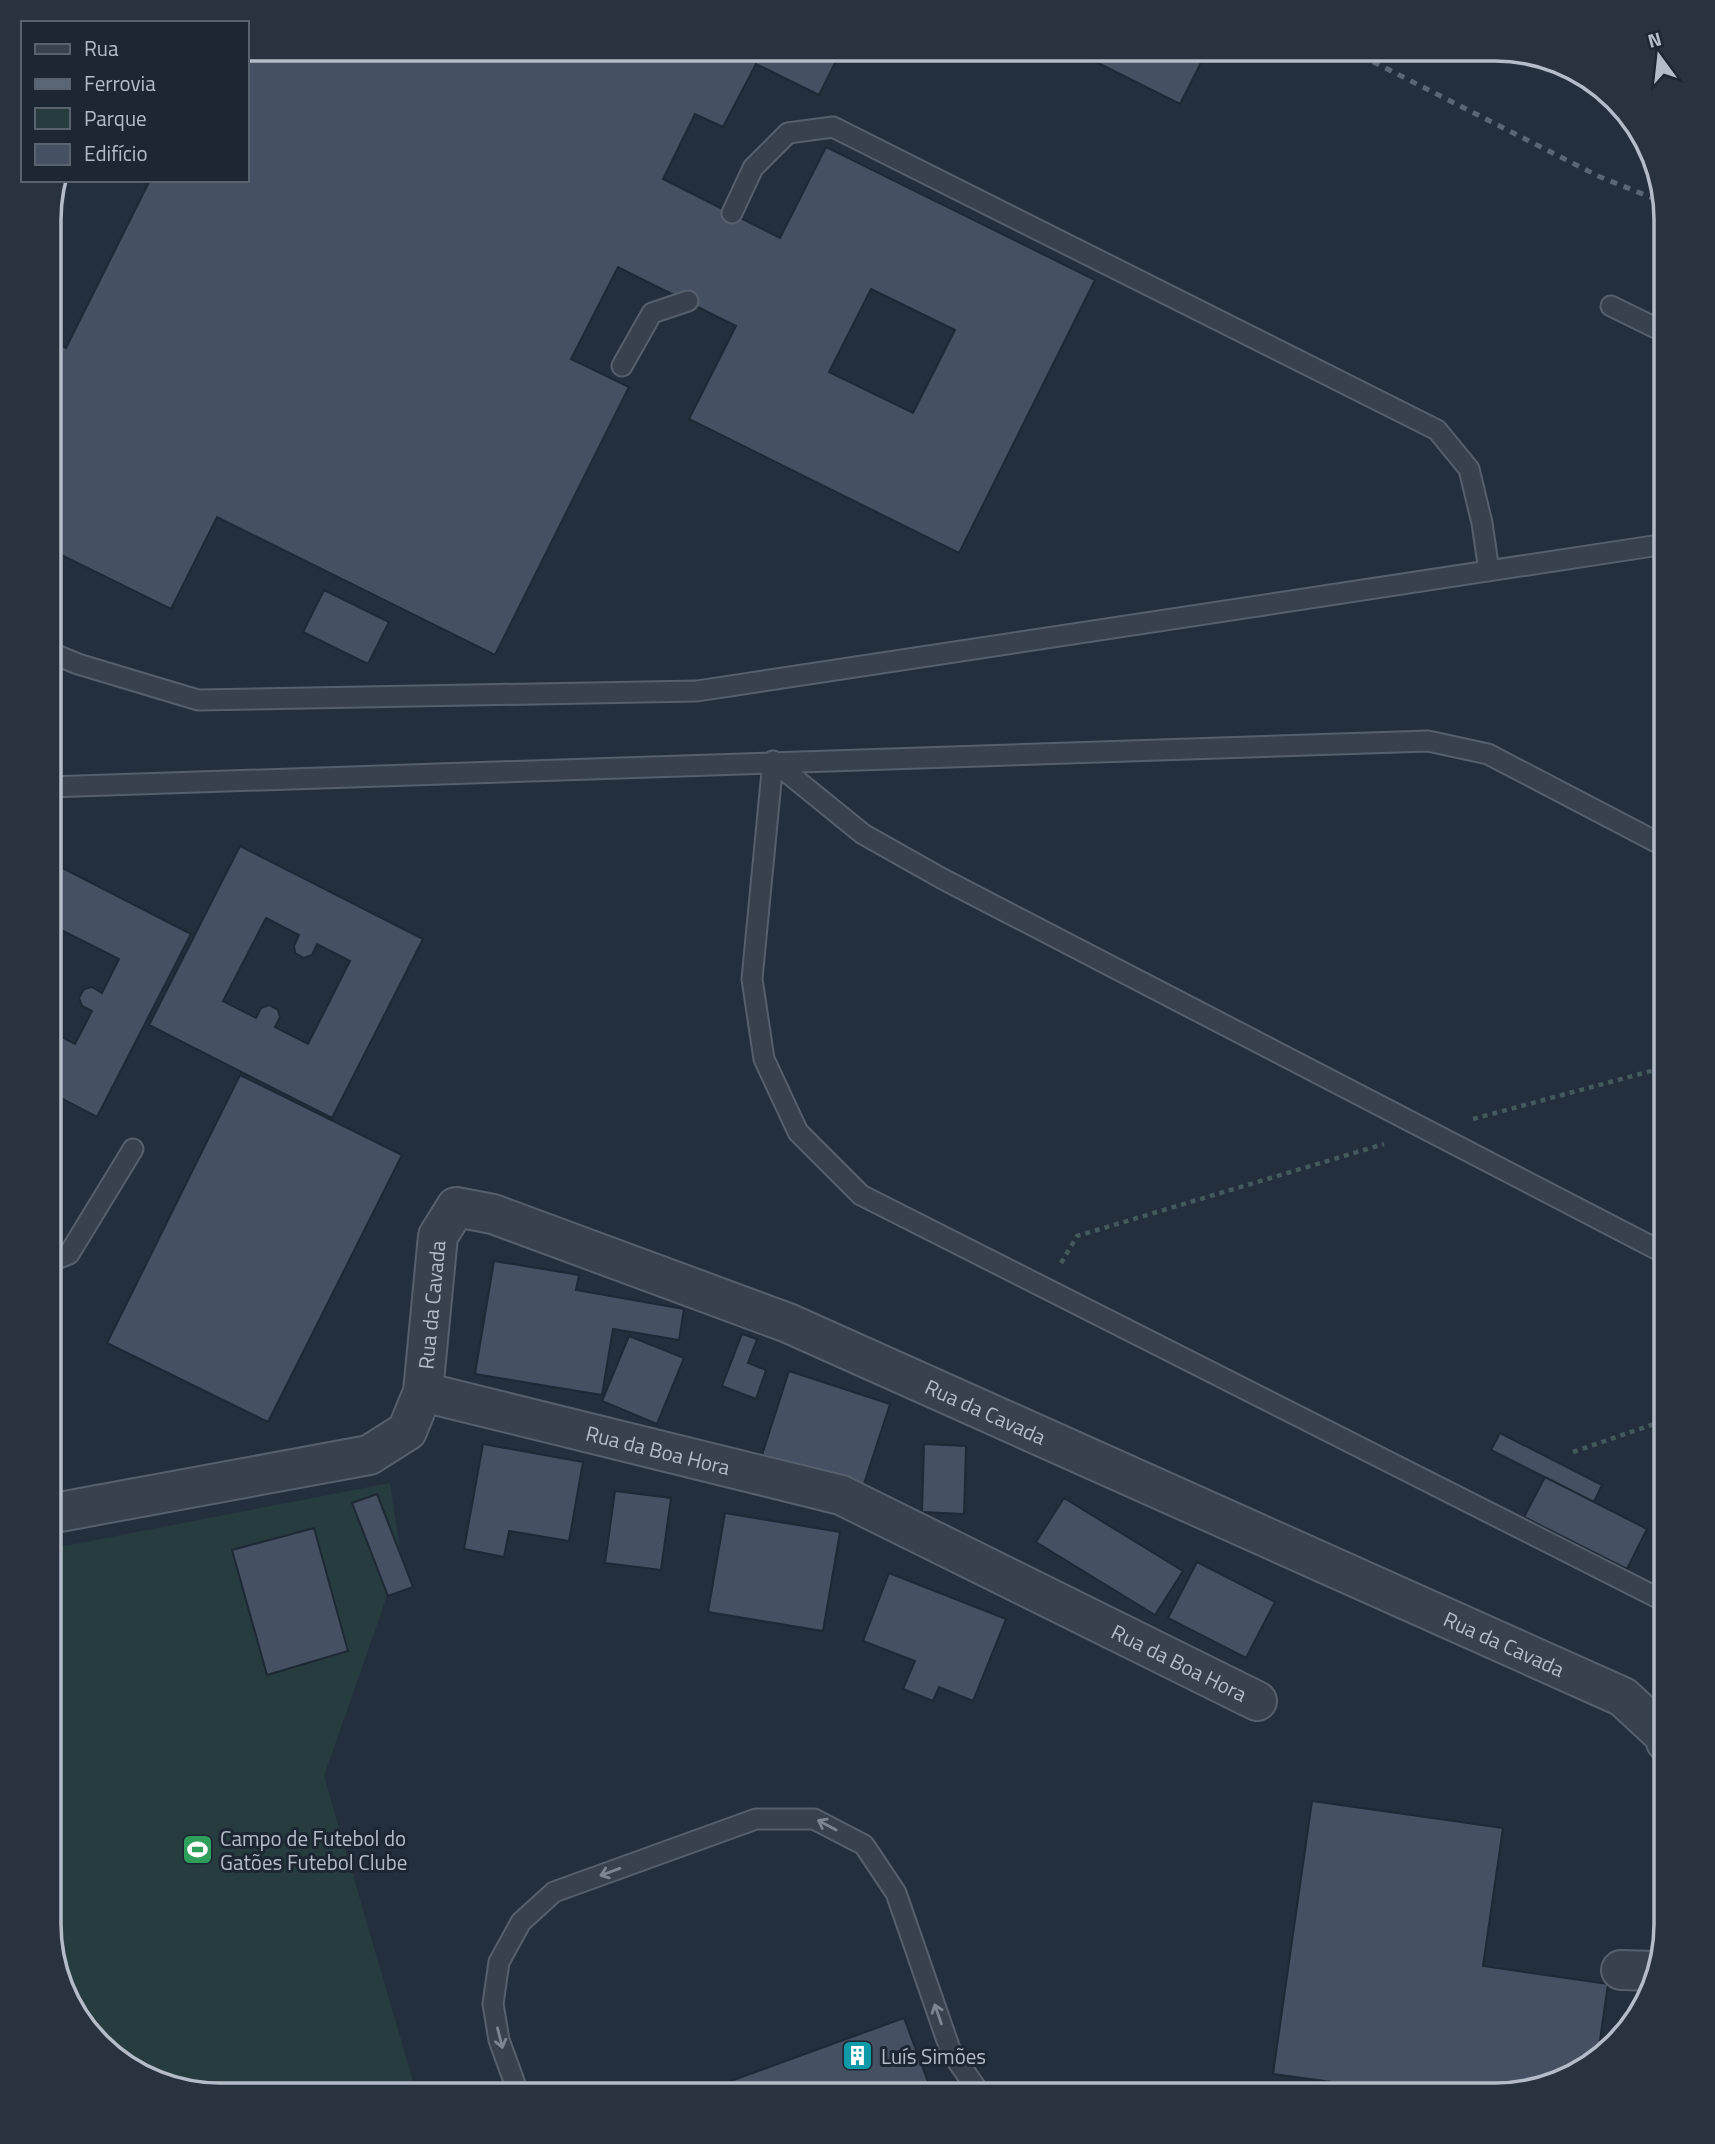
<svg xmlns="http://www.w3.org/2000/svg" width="1715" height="2144" font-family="'Titillium Web',sans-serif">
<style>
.green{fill:#263c3f}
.building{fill:#455162;stroke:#1f2835;stroke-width:2;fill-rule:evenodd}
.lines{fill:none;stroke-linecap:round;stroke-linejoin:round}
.service-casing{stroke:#565f6c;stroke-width:23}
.minor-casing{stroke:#565f6c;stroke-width:42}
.path{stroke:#44595c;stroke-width:4.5;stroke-dasharray:5 5;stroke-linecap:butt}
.service{stroke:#38414e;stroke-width:19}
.minor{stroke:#38414e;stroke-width:38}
.rail{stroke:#5a6575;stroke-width:5;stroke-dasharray:7 7;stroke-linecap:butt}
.oneway{stroke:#7c8592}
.labels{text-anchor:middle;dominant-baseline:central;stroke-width:6;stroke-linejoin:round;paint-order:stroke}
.street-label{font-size:21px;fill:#b4bcc9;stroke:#1d2633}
.poi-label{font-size:21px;fill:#b4bcc9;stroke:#1d2633;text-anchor:start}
.rim{fill:none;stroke:#b4bcc9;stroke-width:3.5}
</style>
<rect width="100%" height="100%" fill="#242f3e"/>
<!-- green -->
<path class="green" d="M390,1483l11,73 -77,220 93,319h-197l-76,-18 -66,-58 -29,-95v-375z"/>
<!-- building -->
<path class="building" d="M247,49h595l-23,46 -63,-31 -33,63 -28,-13 -32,65 117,59 46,-91 269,133 -136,273 -270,-134 47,-93 -118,-59 -47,92 58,28 -134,268 -278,-138 -46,92 -122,-60v-209l17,8 84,-168h97zM871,289l84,41 -42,83 -84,-41z
M1070,49h138l-28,55z
M324,590l65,32 -21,42 -65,-32z
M240,846l183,93 -91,179 -183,-93zM266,918l33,17 -5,11 1,7 9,5 8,-3 5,-11 33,17 -42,83 -33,-17 5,-10 -2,-7 -9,-5 -8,3 -5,10 -33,-17z
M49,861l142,73 -94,183 -48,-25v-62l26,14 17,-33 -10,-5 -3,-8 5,-9 8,-2 10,6 17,-34 -70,-35z
M240,1075l162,80 -134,267 -161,-79z
M494,1261l85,14 -3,15 108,19 -5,31 -66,-11 -11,66 -127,-21z
M742,1334l15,5 -9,24 18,7 -10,29 -34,-13z
M629,1336l55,22 -27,66 -55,-23z
M789,1371l101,33 -27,83 -101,-32z
M1500,1433l102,52 -8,17 -103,-52z
M483,1444l100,18 -14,79 -60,-10 -5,26 -40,-8z
M924,1444l42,2 -2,68 -42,-2z
M1545,1477l102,52 -20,40 -103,-52z
M615,1491l56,7 -10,72 -56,-7z
M377,1494l36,93 -25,9 -36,-93z
M1064,1498l119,73 -28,44 -119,-73z
M725,1513l115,19 -17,99 -115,-19z
M314,1528l34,123 -81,24 -35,-125z
M1197,1562l78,40 -29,56 -78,-40z
M889,1573l117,46 -33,82 -34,-14 -6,14 -30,-12 12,-28 -52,-20z
M1312,1801l191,27 -20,138 125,18 -8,56 12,1 -22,25 -95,29h-67l-155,-21z
M904,2018l29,77h-241z"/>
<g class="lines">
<defs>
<path id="service" d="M732,213l21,-45 35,-35 45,-6 604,303 32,39 13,54 7,48
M1611,306l55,27
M622,366l30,-53 36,-12
M49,652l29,12 120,36 499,-9 969,-147
M773,761l-21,218 12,80 34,73 63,63 805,407
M773,761l90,73 78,44 725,376
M49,787l1379,-46 60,13 178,93
M49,1262l20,-8 64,-105
M519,2095l-20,-55 -6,-36 6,-42 22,-40 33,-30 202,-73h58l50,26 32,48 55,159 30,43"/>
<g id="minor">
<path id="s1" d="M423,1392l418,103 416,206"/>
<path id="s2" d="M49,1514l320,-59 38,-24 16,-39 15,-156 18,-29 37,7 295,109 835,374 41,38 2,7"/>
<path d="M1621,1970l34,1"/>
</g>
</defs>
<!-- service casing -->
<use href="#service" class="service-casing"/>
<!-- minor casing -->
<use href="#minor" class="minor-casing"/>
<!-- path -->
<path class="path" d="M49,702l10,-12
M1473,1119l193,-52
M1061,1263l16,-27 307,-92
M1573,1452l93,-32"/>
<!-- service -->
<use href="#service" class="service"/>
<!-- minor -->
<use href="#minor" class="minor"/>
<!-- rail -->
<path class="rail" d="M1348,49l250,127 62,25"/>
</g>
<!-- one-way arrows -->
<defs><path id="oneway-shaft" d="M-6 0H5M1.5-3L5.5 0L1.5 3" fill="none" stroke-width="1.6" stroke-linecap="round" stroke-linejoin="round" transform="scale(1.75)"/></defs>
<g class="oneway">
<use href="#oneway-shaft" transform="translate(827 1825) rotate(-152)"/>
<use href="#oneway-shaft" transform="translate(610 1872) rotate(160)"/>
<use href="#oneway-shaft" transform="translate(938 2014) rotate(-109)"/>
<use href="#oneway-shaft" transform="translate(500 2038) rotate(76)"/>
</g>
<!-- icons -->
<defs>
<symbol id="stadium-square" viewBox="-11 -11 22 22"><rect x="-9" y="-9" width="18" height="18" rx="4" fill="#2e9e5b" stroke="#1d2633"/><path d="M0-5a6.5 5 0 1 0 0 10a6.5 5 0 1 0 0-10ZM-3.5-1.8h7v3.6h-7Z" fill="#fff"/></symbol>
<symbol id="building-square" viewBox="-11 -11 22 22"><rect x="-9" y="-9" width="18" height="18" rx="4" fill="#0f9aa8" stroke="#1d2633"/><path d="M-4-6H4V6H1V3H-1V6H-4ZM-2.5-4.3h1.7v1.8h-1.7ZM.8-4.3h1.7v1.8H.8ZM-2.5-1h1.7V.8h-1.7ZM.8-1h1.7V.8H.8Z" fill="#fff"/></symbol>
</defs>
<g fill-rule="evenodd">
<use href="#stadium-square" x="180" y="1832" width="35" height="35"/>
<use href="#building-square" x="840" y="2038" width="35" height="35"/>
</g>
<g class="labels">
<!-- street labels -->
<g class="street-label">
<text stroke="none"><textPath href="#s2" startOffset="500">Rua da Cavada</textPath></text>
<text stroke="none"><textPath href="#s2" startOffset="1172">Rua da Cavada</textPath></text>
<text stroke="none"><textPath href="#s1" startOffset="242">Rua da Boa Hora</textPath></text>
<text stroke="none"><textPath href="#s2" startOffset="1740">Rua da Cavada</textPath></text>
<text stroke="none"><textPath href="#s1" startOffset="808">Rua da Boa Hora</textPath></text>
</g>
<!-- poi labels -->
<g class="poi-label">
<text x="220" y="1838">Campo de Futebol do<tspan x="220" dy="24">Gatões Futebol Clube</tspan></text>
<text x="881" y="2056">Luís Simões</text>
</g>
</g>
<!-- crop -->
<path d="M0 0H1715V2144H0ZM220 61H1495A159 159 0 0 1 1654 220V1924A159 159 0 0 1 1495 2083H220A159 159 0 0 1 61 1924V220A159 159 0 0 1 220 61Z" fill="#29323f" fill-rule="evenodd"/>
<path class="rim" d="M220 61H1495A159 159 0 0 1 1654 220V1924A159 159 0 0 1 1495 2083H220A159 159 0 0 1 61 1924V220A159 159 0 0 1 220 61Z"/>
<!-- legend -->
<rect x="21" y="21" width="228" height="161" fill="#1d2633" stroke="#59626f" stroke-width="2"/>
<rect x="35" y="44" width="35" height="10" fill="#38414e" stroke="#59626f" stroke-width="2"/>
<text x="84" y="56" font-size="21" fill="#b4bcc9">Rua</text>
<rect x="35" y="79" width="35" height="10" fill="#5a6575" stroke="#59626f" stroke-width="2"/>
<text x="84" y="91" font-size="21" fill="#b4bcc9">Ferrovia</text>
<rect x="35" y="108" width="35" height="21" fill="#263c3f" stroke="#59626f" stroke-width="2"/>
<text x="84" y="126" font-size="21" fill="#b4bcc9">Parque</text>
<rect x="35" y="144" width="35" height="21" fill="#455162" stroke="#59626f" stroke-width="2"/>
<text x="84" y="161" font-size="21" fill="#b4bcc9">Edifício</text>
<!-- north arrow -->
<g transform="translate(1659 56) rotate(345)" stroke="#1d2633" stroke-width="5" paint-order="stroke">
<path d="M0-5L12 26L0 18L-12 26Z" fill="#b4bcc9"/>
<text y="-10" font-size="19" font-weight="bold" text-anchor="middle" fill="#b4bcc9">N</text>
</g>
</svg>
